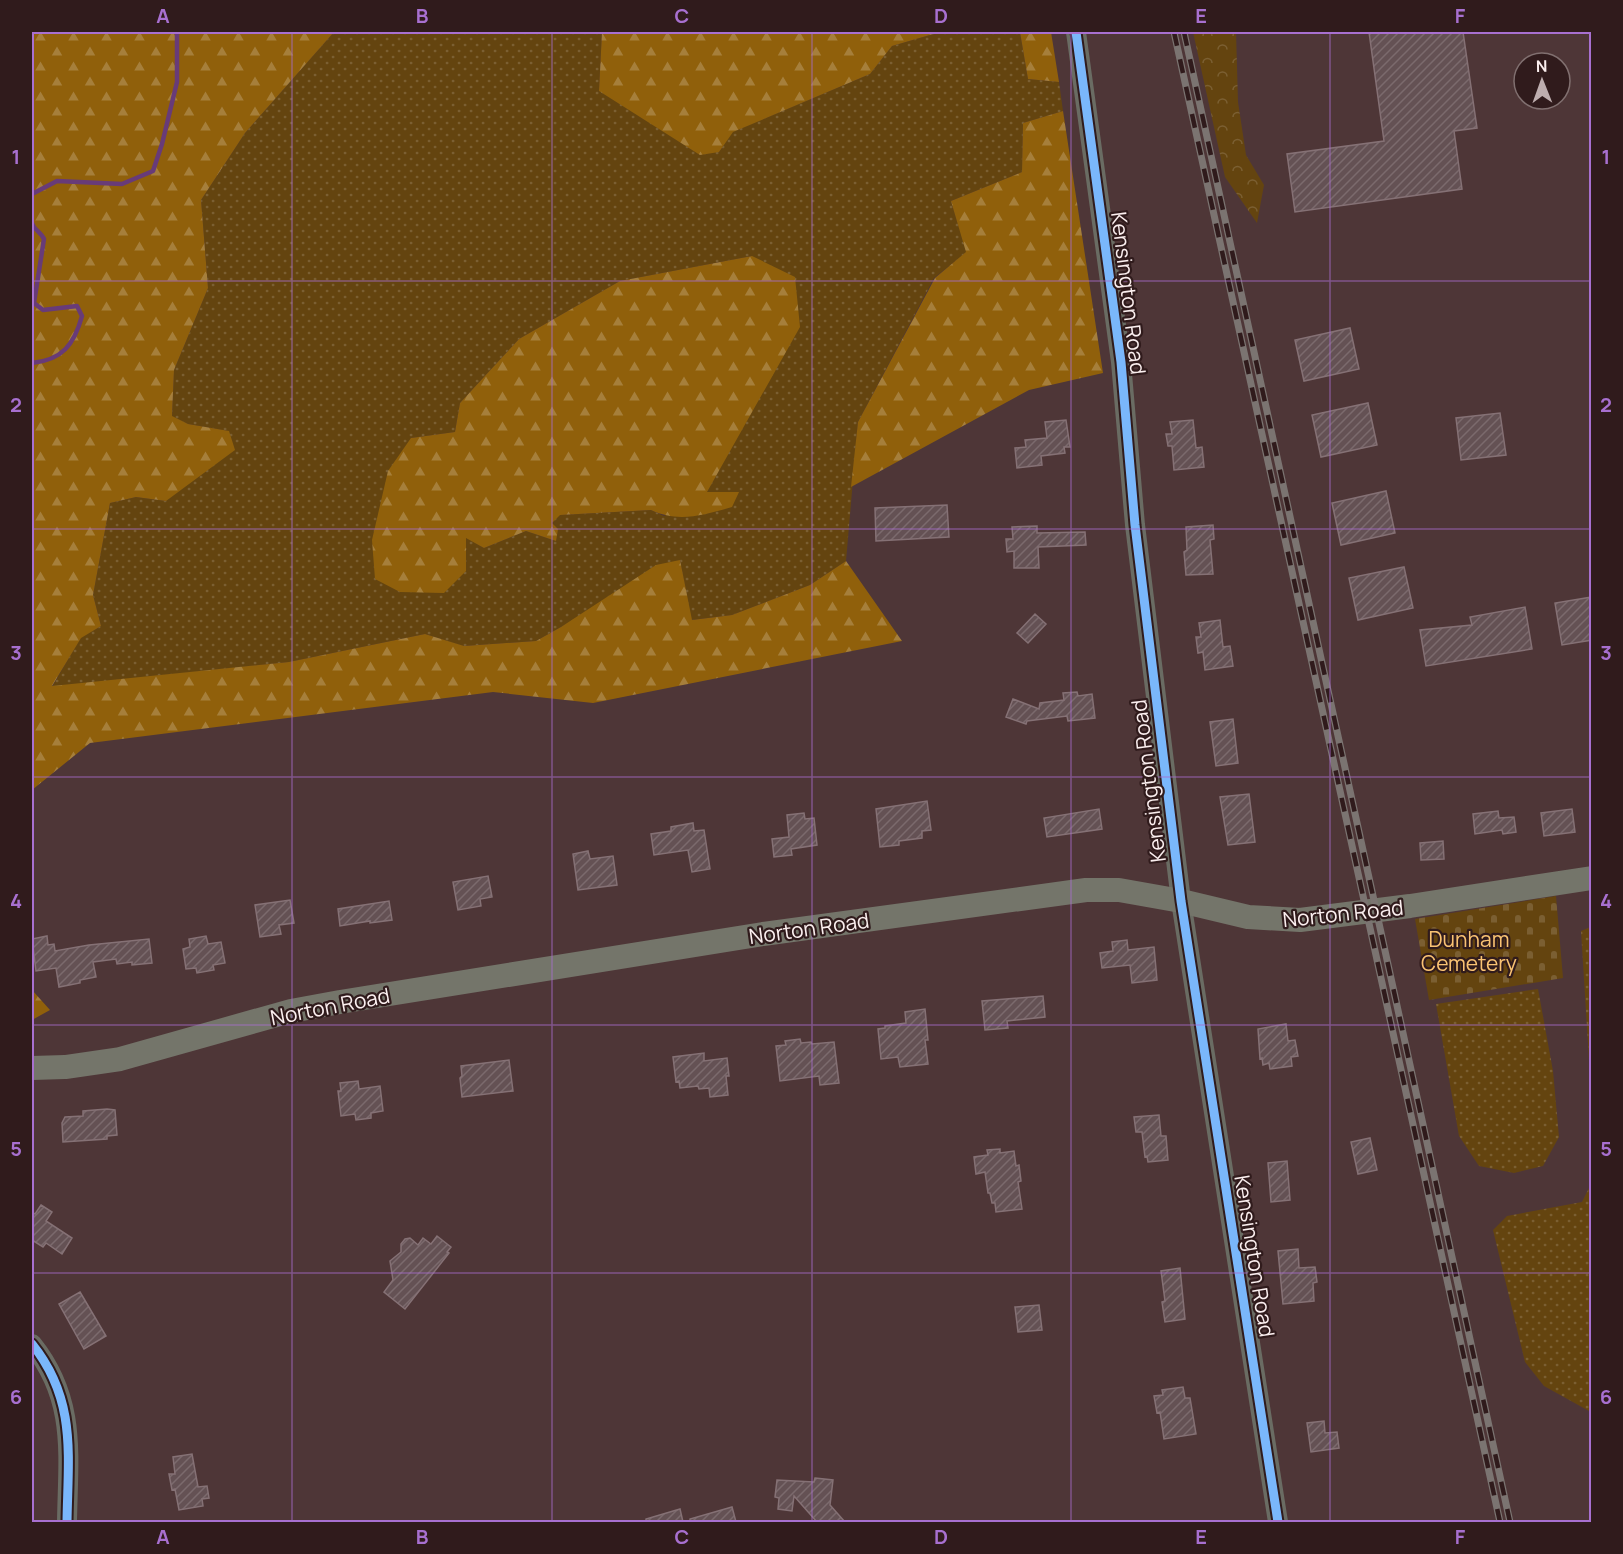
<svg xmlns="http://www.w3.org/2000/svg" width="1623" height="1554" font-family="Manrope,sans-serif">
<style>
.grass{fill:url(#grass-dots);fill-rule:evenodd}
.forest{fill:url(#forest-firs)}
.cemetery{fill:url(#cemetery-stones)}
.park{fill:url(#park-crowns)}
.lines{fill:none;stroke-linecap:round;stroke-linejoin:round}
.stream{stroke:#683b78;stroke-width:4.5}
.building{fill:url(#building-hatch);stroke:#857175;stroke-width:1.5}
.minor{stroke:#6a6c63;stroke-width:20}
.major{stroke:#74756a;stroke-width:24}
.rail-casing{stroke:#7b7471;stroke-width:7}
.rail{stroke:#301b1c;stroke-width:4.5;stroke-dasharray:14;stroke-linecap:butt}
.cycleway-casing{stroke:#301b1c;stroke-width:13}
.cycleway{stroke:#7ab7fb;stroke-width:9}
.grid{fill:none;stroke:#a870d0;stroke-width:1.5;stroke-opacity:0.55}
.labels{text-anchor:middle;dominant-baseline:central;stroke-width:4.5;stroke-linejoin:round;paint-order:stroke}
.street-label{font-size:21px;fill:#fbefef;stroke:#301b1c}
.park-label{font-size:21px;fill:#fac373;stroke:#301b1c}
.neatline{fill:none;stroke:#a870d0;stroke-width:2}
.grid-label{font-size:20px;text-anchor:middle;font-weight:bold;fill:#a870d0}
</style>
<defs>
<pattern id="grass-dots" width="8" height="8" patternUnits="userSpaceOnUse" patternTransform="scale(1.5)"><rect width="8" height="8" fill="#64440f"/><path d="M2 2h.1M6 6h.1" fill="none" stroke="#7b5f32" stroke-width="1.8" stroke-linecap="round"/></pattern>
<pattern id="forest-firs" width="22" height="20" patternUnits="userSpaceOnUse" patternTransform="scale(1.5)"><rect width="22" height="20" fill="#90600b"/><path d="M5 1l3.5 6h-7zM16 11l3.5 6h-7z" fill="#a67f3b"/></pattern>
<pattern id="cemetery-stones" width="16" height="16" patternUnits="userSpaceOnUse" patternTransform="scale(1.5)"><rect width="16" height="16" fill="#64440f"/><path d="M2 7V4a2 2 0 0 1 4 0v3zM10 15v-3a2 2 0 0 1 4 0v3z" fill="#7b5f32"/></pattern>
<pattern id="park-crowns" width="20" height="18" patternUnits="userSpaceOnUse" patternTransform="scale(1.5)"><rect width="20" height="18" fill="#64440f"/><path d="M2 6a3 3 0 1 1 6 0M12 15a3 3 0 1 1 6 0" fill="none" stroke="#7b5f32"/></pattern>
<pattern id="building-hatch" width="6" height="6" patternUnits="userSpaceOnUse" patternTransform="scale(1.5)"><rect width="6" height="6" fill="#645154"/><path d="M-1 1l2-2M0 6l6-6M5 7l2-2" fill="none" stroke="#7b6a6d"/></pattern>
</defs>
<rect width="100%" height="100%" fill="#4e3637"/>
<!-- grass -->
<path class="grass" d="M334,32h268l-3,59 120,61 13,-20 138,-58 22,-28 48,-14h80l8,47 31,3 4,29 -40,12 -1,49 -71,29 16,51 -33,26 -76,144 -12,139 -36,24 -78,30 -41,5 -11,-60 -144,81 -73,5 -38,-12 -136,28 -237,25 29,-50 20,-11 -8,-31 17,-92 26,-6 30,4 62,-70 -40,-7 -16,-7 2,-47 34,-82 -7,-88 44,-67zM752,256l-8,168 -38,69 -42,23 -13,-6 -92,5 -7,8 4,18 -30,-10 -42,17 -18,-11 -55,-99 44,-6 5,-29 59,-64 101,-58z
M1591,927v165l-10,-161z
M1538,989l15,82 6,66 -16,29 -29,7 -35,-7 -20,-30 -23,-132z
M1591,1184l1,227h-3l-45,-25 -19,-24 -32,-132 14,-14 75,-14z"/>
<!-- forest -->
<path class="forest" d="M32,32h302l-89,101 -44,67 7,88 -34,82 -2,46 16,8 41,7 6,19 -69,51 -30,-4 -26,6 -17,92 8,31 -20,12 -29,48 237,-24 136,-28 39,12 72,-5 25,-14 95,-62 24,-5 12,60 40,-5 78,-30 36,-24 56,80 -309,62 -100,-11 -403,51 -58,47z
M602,32h338l-48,14 -22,28 -137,58 -14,20 -19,3 -101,-64z
M1020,32h31l8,50 -31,-3z
M1063,111l40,262 -74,17 -178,97 7,-65 77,-144 31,-26 -15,-51 71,-29 1,-49z
M752,256l43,21 5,50 -93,165h32l-7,15c-28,8 -54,16 -81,3l-91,5 -8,8 6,6 -2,12 -30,-10 -42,17 -18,-10v33l-22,22 -44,-1 -25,-13 -3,-39 16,-69 23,-33 44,-6 5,-29 59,-64 101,-58z
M32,990l18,20 -18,10z"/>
<!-- cemetery -->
<path class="cemetery" d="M1556,896l7,82 -134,22 -14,-81z"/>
<!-- park -->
<path class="park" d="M1193,32h43l2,70 8,53 18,30 -7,38 -32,-46z"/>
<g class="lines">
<!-- stream -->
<path class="stream" d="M32,194l25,-13 65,3 31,-13 9,-27 15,-62v-50
M32,223c2,7 9,9 12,16l-10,64 9,7 34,-4 5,10c-8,29 -20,44 -50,47"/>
</g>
<!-- building -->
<path class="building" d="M1369,32h94l14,96 -23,3 8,58 -167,23 -8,-58 97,-13z
M1350,328l9,41 -55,12 -9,-41z
M1368,403l9,42 -56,12 -9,-42z
M1500,413l6,42 -45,5 -5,-42z
M1066,420l4,27h-6l1,6 -24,3 1,9 -25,3 -2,-20 11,-1 -1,-7 22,-2 -2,-16z
M1193,420l3,28 6,-1 2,20 -30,3 -2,-24h-4l-2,-12h6l-2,-12z
M1386,491l9,42 -54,12 -9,-42z
M947,505l2,32 -73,4 -1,-33z
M1213,525l1,14 -4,1 3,34 -27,1 -2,-23 3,-2 -1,-23z
M1037,526v7l48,-1 1,13 -48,2 1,21h-25v-17l-7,1 -1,-13h7l-1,-12z
M1404,567l9,41 -55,12 -9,-42z
M1592,597v43l-30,5 -7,-42z
M1525,607l7,42 -106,17 -6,-36 52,-5 -2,-8z
M1035,614l11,10 -18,19 -11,-10z
M1220,620l3,27 7,-1 3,20 -28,4 -2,-18 -5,1 -2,-16h5l-2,-14z
M1077,692l1,4 14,-2 3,24 -27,3 -1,-5 -40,5 -1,3 -20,-7 7,-18 26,10 1,-6 24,-3 -1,-7z
M1233,719l5,44 -22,3 -6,-44z
M1249,794l6,48 -27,3 -8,-48z
M927,801l4,29 -9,1v7l-23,3v4l-19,2 -4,-38z
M1099,809l3,20 -55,8 -3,-19z
M1572,809l3,23 -31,4 -3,-23z
M1498,811l1,7 15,-1 2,15 -13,2 -1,-4 -27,4 -2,-20z
M804,813l1,6 9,-1 3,27 -26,4 1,6 -18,2 -2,-18 17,-2 -2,-22z
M693,823l1,8 10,-1 6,39 -18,3 -4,-22 -34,5 -3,-21 20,-3v-4z
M1443,841l1,18 -23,1 -1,-17z
M588,851l2,8 23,-3 4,29 -39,5 -5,-36z
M488,876l4,21 -12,2 1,7 -23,4 -5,-28z
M290,900l4,23 -15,2 2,9 -21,3 -5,-32z
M389,901l3,19 -22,3v-2l-30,5 -2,-17z
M47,936l1,9 6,-1 1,7 34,-6 60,-6 3,24 -20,2v-3l-15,2 -1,-5 -23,3 3,15 -16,3v3l-21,4 -3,-19 -20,3 -4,-32z
M206,936l2,8 13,-2 4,21 -12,2 1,5 -17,3 -1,-5 -10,1 -3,-20 7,-2 -1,-8z
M1127,940l1,10 26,-3 3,33 -25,3 -2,-18 -28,3 -2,-15 13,-2 -1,-9z
M1043,996l2,21 -38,4 1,7 -23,2 -3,-29z
M925,1009l3,31h-3l3,24 -28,3 -2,-10 -17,2 -3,-30 7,-1v-2l21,-3 -1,-11z
M1286,1024l2,17 7,-1 3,16 -7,1 1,9 -22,3 -1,-6 -6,2 -1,-7 -2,1 -2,-30z
M800,1039l1,4 10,-1 1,2 22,-2 5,41 -19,2 -1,-9 -39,5 -4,-35 10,-1 -1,-4z
M704,1053v8l23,-3 2,18h-3l2,19 -18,2 -1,-9 -10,1 -1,-3 -18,2 -1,-7 -3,1 -3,-25z
M509,1060l4,31 -51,6 -2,-19 2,-2 -1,-10z
M358,1081l1,8 21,-3 3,25 -12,2v5l-15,2 -1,-6 -14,2 -3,-25h3l-1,-8z
M107,1109l8,1 2,25 -10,1v3l-44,3 -1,-19 3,-6 18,-1v-5z
M1159,1115l2,21h5l2,24 -20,2 -1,-6 -2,1 -3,-25h-6l-2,-15z
M1370,1138l7,32 -19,4 -7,-32z
M1000,1149v4l14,-2 2,15 3,-1 2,16 -3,1 4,27 -26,3 -1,-9h-3l-2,-10h-2l-3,-21 -9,2 -2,-17 14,-2 -1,-5z
M1287,1161l3,39 -19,2 -3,-39z
M41,1205l11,7 -6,9 26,17 -10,16 -16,-11 -3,4 -11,-7v-28l3,2z
M437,1236l14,11 -4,5 2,1 -44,56 -21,-17 9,-12 -3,-19 11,-9v-8l4,-5 5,-1 8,7 5,-7 8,6z
M1298,1249l1,19 16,-1 2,15 -4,1 1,18 -31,3 -5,-53z
M1180,1268l5,51 -20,3 -3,-20 3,-1 -4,-30z
M80,1292l26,44 -22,13 -25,-45z
M1039,1305l3,25 -24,2 -3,-25z
M1183,1387l2,11h5l6,36 -32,5 -4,-27 -3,1 -3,-17 9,-1 -1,-5z
M1324,1421l1,12 12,-1 2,16 -28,4 -4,-29z
M192,1454l6,33 9,-1 2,12 -7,1 1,7 -24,4 -4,-21 -3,1 -3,-16h6l-2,-17z
M815,1478l18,2 -3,25 15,17h-28l-23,-26 -2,15 -14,-2 1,-11 -4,-1 2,-17 37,2z
M732,1507l4,15h-46v-3z
M680,1509l3,13h-37v-3z"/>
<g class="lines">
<!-- minor -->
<path class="minor" d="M1076,32l45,330 14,163 46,376 97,621
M32,1344c45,56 36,111 35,178"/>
<!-- major -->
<path class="major" d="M32,1068l33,-1 55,-8 171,-48 49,-9 423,-68 323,-44h33l62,11 67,16 52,3 110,-14 182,-28"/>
<defs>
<path id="rail" d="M1174,32l326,1490
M1184,32l326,1490"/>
</defs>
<!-- rail casing -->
<use href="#rail" class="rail-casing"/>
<!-- rail -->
<use href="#rail" class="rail"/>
<defs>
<path id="cycleway" d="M1076,32l45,330 14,163 46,376 97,621
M32,1344c45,56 36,111 35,178"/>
</defs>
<!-- cycleway casing -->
<use href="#cycleway" class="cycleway-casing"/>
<!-- cycleway -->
<use href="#cycleway" class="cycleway"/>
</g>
<!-- grid -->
<path class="grid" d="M292,32v1490M552,32v1490M812,32v1490M1071,32v1490M1330,32v1490M32,281h1560M32,529h1560M32,777h1560M32,1025h1560M32,1273h1560"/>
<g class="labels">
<!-- street labels -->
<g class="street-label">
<text transform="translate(1129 293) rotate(83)">Kensington Road</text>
<text transform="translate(1148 781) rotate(-97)">Kensington Road</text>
<text transform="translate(1343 913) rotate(-6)">Norton Road</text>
<text transform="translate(809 928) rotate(-8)">Norton Road</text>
<text transform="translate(330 1006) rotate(-11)">Norton Road</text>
<text transform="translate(1255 1256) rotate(81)">Kensington Road</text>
</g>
<!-- park labels -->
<g class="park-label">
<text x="1469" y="939">Dunham<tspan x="1469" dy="24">Cemetery</tspan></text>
</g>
</g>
<!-- border -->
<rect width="1623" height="1554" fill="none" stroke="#301b1c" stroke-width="66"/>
<!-- north arrow -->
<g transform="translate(1542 81) rotate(359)"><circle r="28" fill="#301b1c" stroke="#817070" stroke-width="1.5"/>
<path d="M0-4.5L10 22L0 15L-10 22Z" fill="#beaeaf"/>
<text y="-9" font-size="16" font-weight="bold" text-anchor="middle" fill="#fbefef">N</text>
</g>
<rect x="33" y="33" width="1557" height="1488" class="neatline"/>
<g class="grid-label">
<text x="163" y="23">A</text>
<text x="422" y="23">B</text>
<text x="682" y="23">C</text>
<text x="941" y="23">D</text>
<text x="1201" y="23">E</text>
<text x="1460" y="23">F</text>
<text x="16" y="164">1</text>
<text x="1606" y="164">1</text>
<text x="16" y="412">2</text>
<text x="1606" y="412">2</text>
<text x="16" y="660">3</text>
<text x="1606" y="660">3</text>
<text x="16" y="908">4</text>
<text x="1606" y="908">4</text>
<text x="16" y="1156">5</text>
<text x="1606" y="1156">5</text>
<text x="16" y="1404">6</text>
<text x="1606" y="1404">6</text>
<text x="163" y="1544">A</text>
<text x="422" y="1544">B</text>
<text x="682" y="1544">C</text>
<text x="941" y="1544">D</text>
<text x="1201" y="1544">E</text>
<text x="1460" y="1544">F</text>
</g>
</svg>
